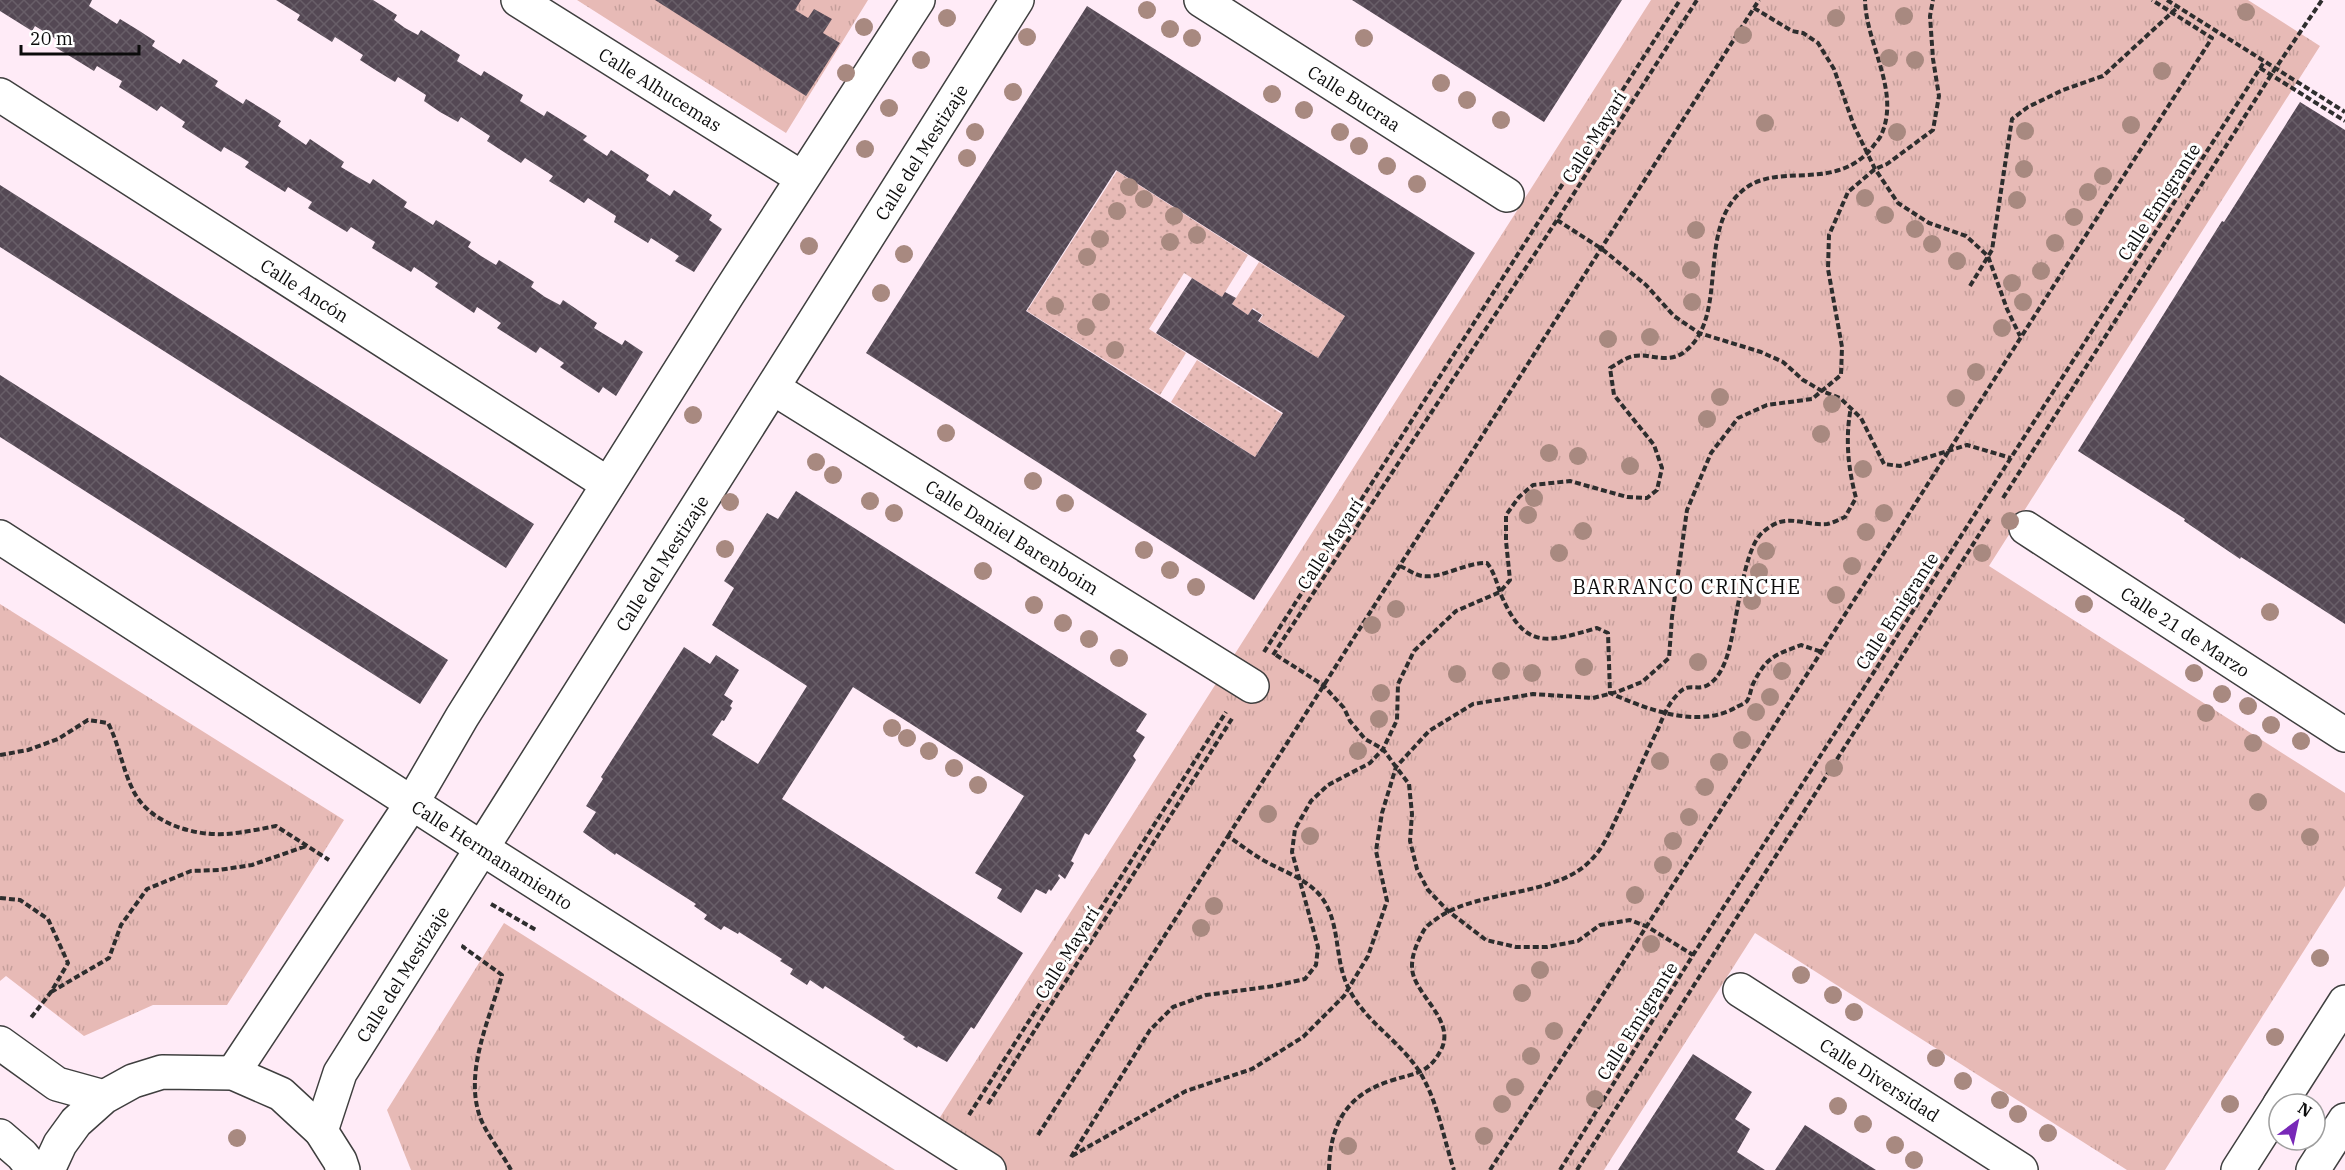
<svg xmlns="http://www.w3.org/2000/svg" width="2345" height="1170" font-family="'IBM Plex Serif',serif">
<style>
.grass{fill:url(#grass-tufts)}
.garden{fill:url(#garden-dots)}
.building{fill:url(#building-cross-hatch);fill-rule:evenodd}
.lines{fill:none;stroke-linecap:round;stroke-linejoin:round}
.minor-casing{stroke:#3f3f3f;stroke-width:36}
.tertiary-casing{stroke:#3f3f3f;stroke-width:36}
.path{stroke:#2e2e2e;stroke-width:4;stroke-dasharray:6 3;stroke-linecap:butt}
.minor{stroke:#fff;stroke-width:33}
.tertiary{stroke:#fff;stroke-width:33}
.tree{fill:#a88980}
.labels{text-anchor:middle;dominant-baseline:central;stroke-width:6;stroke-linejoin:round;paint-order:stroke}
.street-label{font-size:18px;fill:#0c0c0c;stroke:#fff}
.neighbourhood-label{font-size:20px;letter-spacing:1.5px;fill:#0c0c0c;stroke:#fff}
</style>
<defs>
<pattern id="grass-tufts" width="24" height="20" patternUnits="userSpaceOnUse" patternTransform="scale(1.5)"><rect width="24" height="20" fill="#e7bab6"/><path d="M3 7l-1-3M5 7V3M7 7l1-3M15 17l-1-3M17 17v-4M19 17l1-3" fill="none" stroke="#c59f9b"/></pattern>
<pattern id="garden-dots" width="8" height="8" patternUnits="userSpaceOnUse" patternTransform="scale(1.5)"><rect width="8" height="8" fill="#e7bab6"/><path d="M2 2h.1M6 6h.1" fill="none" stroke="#c59f9b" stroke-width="1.8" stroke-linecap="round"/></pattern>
<pattern id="building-cross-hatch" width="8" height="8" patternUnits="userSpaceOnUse" patternTransform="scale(1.5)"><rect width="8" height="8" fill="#544854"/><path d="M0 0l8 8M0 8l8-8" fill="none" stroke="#685e68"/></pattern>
</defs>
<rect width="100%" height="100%" fill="#ffebf7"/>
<!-- grass -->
<path class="grass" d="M577,0h291l-82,133z
M1651,0h597l72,46 -331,520 356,227v93l-180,284h-38l-372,-237 -151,237h-615l-59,-37z
M0,604l344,216 -117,185h-74l-69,31 -78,-60 -6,5z
M504,923l391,247h-484l-24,-60z"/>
<!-- garden -->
<path class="garden" d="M1117,171l131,84 -26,42 -38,-24 -35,56 37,24 -26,42 -133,-84z
M1259,262l86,54 -27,42 -59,-37 4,-6 -10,-7 -5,7 -16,-11z
M1197,360l85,54 -27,43 -84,-55z"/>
<!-- building -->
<path class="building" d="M0,0h92l-3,6 28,18 3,-5 18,11 17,11 -3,5 28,18 3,-5 2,1 33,21 -3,5 28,18 3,-5 18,11 17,11 -3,5 28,19 4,-6 34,23 -3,5 15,9 14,8 3,-5 34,23 -3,5 15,9 14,9 3,-5 35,22 -3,5 13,9 15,9 3,-5 35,22 -3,5 14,10 15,8 3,-5 34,23 -3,5 28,17 3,-5 18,12 -27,44 -13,-9 -4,6 -39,-26 4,-4 -24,-16 -4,6 -39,-25 4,-5 -24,-16 -3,6 -39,-26 3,-4 -24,-16 -3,5 -39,-24 3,-6 -24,-15 -4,5 -39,-24 4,-6 -13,-8 -11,-7 -3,5 -40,-25 4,-5 -13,-8 -12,-7 -3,5 -39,-25 3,-5 -24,-16 -4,5 -38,-24 3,-6 -12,-7 -13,-8 -3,5 -39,-24 4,-6 -24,-15 -3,5 -32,-20z
M276,0h97l24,15 -3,5 11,8 13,7 3,-5 39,25 -3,6 24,15 3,-5 39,24 -3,6 24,15 3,-5 40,25 -4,4 24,16 4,-6 38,25 -3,5 24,16 4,-6 38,25 -3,5 13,9 -28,43 -19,-11 4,-5 -28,-18 -3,5 -34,-21 2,-6 -28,-18 -4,5 -17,-11 -18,-11 4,-5 -28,-18 -4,5 -34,-22 3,-5 -29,-19 -3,5 -18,-10 -16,-11 2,-6 -28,-18 -3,5 -18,-11 -17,-11 3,-5 -28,-18 -3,5 -35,-22 3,-5z
M655,0h146l-6,10 13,8 6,-9 18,10 -9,14 17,10 -34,53z
M1352,0h270l-78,122z
M1087,6l388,247 -221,347 -388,-247zM1116,170l229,146 -27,42 -60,-37 4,-6 -10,-6 -4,6 -16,-11 4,-6 -11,-6 -3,5 -30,-19 -36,55 127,80 -28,44 -229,-146z
M2300,102l45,28v494l-104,-67 -1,2 -56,-38 1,-2 -107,-68 144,-230 2,1z
M0,185l534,339 -28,44 -506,-321z
M0,375l448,285 -28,44 -420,-267z
M796,491l351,223 -11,17 9,6 -12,19 3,4 -47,75 -4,-2 -14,28 3,2 -9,16 -6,-5 -1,2 2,2 -9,13 -2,-2 -3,5 -10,-5 -15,24 -24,-15 5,-9 -27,-16 49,-77 -171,-109 -71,112 241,154 -49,76 -3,-2 -24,35 -29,-16 -1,2 -14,-9 2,-2 -80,-51 -2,3 -13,-9 -3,5 -17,-11 3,-5 -13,-8 2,-2 -43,-27 -1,2 -14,-8 -3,4 -17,-11 3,-4 -13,-9 2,-2 -80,-51 -1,2 -32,-23 13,-20 -10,-6 17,-27 -2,-2 83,-130 26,17 6,-9 23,15 -15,25 9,6 -3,5 2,2 -8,13 -2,-1 -10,15 46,29 49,-78 -95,-61 22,-37 -10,-7 43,-68 11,6z
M1693,1054l59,38 -17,27 15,10 -13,23 28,18h-147z
M1805,1125l71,45h-101z"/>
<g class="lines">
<defs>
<g id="minor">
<path id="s1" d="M518,0l284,178"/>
<path id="s2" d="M1201,0l306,195"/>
<path id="s3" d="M0,95l608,389"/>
<path id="s4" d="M773,388l479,298"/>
<path id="s5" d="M2026,528l319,207"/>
<path id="s6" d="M0,537l483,312 506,321"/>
<path id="s7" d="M1740,990l281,180"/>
<path d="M233,1073l179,-270 50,-86 266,-423 190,-294"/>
<path d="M2280,1104l65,-102"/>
<path id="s8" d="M321,1131l19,-58 677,-1073"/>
<path d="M2238,1170l41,-64"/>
<path d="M2313,1170l32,-50"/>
</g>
<path id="tertiary" d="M0,1043l57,41 47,13
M0,1136l22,19 12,15
M48,1170l12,-26 16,-22 28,-25 29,-16 29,-9 71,1 48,21 40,37 19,30 3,9"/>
</defs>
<!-- minor casing -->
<use href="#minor" class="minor-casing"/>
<!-- tertiary casing -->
<use href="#tertiary" class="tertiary-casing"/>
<!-- path -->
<path class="path" d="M2167,0l178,112
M1754,8l38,23 11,2 15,10 16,26 20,57 21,43 23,34 31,20 37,13 22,20 19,53 13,27
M2260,68l85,53
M1557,220l45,29 44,36 28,31 25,17 62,19 22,10 20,18 19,11 18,7 21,20 23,46 16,2 67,-21 44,13
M1970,286l22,-36 20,-131 16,-12 35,-17 40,-14 75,-69
M2003,498l268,-423 51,-75
M1400,566c7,3 15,9 22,10 19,3 45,-14 65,-13 8,10 10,22 15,34 24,54 46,45 95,31l11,5 2,60c36,16 87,36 125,15 3,-2 9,-4 12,-7 3,-4 4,-13 6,-17 13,-27 22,-29 48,-39l21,7
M1264,652l416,-652
M1273,655l284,-435 140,-220
M1276,655l47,30 21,23 6,13 15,18 18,10 13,18 13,17 3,30 -2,27 7,28 11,21 20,21 38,29 30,7h31l31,-6 22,-16 30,-5 18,7 45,28
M0,755l28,-5 30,-11 30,-19 20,3c11,21 14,44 24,65 15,34 59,48 94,46 16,-1 34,-5 50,-8l53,34
M1228,836l531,-836
M0,898l20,2 28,19 20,44 -17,29 -21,27
M491,904l45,26
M464,945l-1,2 39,28c-12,43 -37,94 -23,139 5,17 23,39 32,56
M51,992l58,-34 12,-33 26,-36 44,-18 28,-1 33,-5 54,-19
M988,1104l245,-387
M969,1115l257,-403
M1038,1135l190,-299c10,7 20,15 30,21 19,12 43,19 59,35 25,26 16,65 31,95 16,34 51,53 71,84 19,30 24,66 35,99
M1072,1156l114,-65 66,-22 51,-32 41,-41 24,-40 19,-55 -11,-50 6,-38 14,-46 33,-36 44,-27 60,-10 60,4 24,-6 25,-10 27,-24 3,-41 15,-107 24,-57 27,-35 29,-13 45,-6 29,-24 1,-28 -14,-78 1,-34 19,-43 27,-23 12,-5 46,-34 6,-34 -6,-37 -3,-43 3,-16
M1071,1157l79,-127 23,-23 33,-12 68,-9 31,-7 11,-14 2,-18 -26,-95 3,-23 16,-28 17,-16 42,-22 13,-14 14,-29 1,-36 16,-33 42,-40 44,-19 10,-12 -4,-39v-26l13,-18 14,-12 37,-4 57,16 20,1 10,-8 5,-22 -8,-23 -40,-50 -4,-27c6,-3 16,-11 24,-12 15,-3 32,8 49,-3 48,-35 12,-122 59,-162 35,-31 91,3 130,-43 3,-5 8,-9 10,-15 18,-43 -16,-89 -17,-133
M1329,1170c1,-45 17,-75 61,-89 23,-8 38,-6 51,-31 16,-31 -30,-57 -29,-84 0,-13 6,-25 12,-36 4,-6 10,-9 15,-13 42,-28 119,-20 153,-58 10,-10 17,-25 23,-38 15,-30 28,-62 43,-92 5,-12 10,-25 19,-34 10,-12 16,-6 26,-8 11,-3 18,-15 22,-25 12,-29 16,-112 38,-130 24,-21 38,-6 64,-8 6,-1 13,-5 18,-7l11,-19c-8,-30 -11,-60 -5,-91
M1490,1170c243,-376 480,-755 722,-1132l-60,-38
M1560,1170l133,-215 571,-893
M1577,1170l412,-651"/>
<!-- minor -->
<use href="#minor" class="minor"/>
<!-- tertiary -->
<use href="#tertiary" class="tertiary"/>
</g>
<!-- trees -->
<g class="tree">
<circle cx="1147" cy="10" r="9"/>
<circle cx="2246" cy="12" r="9"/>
<circle cx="1904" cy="16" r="9"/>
<circle cx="947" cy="18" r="9"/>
<circle cx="1836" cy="18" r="9"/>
<circle cx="864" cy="27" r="9"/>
<circle cx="1170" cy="29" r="9"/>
<circle cx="1743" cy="35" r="9"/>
<circle cx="1027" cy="37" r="9"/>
<circle cx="1192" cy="38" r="9"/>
<circle cx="1364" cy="38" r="9"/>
<circle cx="1889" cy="58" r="9"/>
<circle cx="921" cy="60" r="9"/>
<circle cx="1915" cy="60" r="9"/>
<circle cx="2162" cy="71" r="9"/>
<circle cx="846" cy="73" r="9"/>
<circle cx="1441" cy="83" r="9"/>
<circle cx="1013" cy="92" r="9"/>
<circle cx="1272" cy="94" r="9"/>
<circle cx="1467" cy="100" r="9"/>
<circle cx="889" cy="108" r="9"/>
<circle cx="1304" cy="110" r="9"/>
<circle cx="1501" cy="120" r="9"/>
<circle cx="1765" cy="123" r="9"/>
<circle cx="2131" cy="125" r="9"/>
<circle cx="2025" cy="131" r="9"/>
<circle cx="975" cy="132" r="9"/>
<circle cx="1340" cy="132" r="9"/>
<circle cx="1897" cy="132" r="9"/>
<circle cx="1359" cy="146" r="9"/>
<circle cx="865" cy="149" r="9"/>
<circle cx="967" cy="158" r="9"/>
<circle cx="1387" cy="166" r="9"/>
<circle cx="2024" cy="169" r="9"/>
<circle cx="2103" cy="176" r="9"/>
<circle cx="1417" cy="184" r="9"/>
<circle cx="1129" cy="187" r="9"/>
<circle cx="2088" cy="192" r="9"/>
<circle cx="1865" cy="198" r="9"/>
<circle cx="1144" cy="199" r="9"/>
<circle cx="2017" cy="200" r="9"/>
<circle cx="1117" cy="211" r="9"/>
<circle cx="1885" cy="215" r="9"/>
<circle cx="1174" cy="216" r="9"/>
<circle cx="2074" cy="217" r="9"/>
<circle cx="1915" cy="229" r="9"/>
<circle cx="1696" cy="230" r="9"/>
<circle cx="1197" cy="235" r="9"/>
<circle cx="1100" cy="239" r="9"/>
<circle cx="1170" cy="242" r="9"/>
<circle cx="2055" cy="243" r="9"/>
<circle cx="1932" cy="244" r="9"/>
<circle cx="809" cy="246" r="9"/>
<circle cx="904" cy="254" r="9"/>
<circle cx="1087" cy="257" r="9"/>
<circle cx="1957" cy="261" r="9"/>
<circle cx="1691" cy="270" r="9"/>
<circle cx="2041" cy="271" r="9"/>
<circle cx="2012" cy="283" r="9"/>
<circle cx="881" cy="293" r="9"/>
<circle cx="1101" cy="302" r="9"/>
<circle cx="1692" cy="302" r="9"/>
<circle cx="2023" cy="302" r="9"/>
<circle cx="1055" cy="306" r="9"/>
<circle cx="1086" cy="327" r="9"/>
<circle cx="2002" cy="328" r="9"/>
<circle cx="1650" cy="337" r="9"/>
<circle cx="1608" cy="339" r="9"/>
<circle cx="1115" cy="350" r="9"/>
<circle cx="1976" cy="372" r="9"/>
<circle cx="1720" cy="397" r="9"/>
<circle cx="1956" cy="398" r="9"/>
<circle cx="1832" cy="404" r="9"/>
<circle cx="693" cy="415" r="9"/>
<circle cx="1707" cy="419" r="9"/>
<circle cx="946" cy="433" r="9"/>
<circle cx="1821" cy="434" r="9"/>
<circle cx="1549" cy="453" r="9"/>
<circle cx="1578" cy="456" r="9"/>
<circle cx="816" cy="462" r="9"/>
<circle cx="1630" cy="466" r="9"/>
<circle cx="1863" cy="469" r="9"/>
<circle cx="833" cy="475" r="9"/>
<circle cx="1033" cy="481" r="9"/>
<circle cx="1534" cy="498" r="9"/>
<circle cx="870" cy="501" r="9"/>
<circle cx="730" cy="502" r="9"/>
<circle cx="1065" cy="503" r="9"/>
<circle cx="894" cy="513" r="9"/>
<circle cx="1884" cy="513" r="9"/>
<circle cx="1528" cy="515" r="9"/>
<circle cx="2010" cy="521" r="9"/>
<circle cx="1583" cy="531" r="9"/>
<circle cx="1866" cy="532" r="9"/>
<circle cx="725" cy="549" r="9"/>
<circle cx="1144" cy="550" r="9"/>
<circle cx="1766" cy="551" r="9"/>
<circle cx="1559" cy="553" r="9"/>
<circle cx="1982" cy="553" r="9"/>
<circle cx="1852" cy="566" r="9"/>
<circle cx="1170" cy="570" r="9"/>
<circle cx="983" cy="571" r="9"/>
<circle cx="1759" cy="572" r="9"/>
<circle cx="1196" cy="587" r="9"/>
<circle cx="1836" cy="595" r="9"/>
<circle cx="1752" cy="601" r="9"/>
<circle cx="2084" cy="604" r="9"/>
<circle cx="1034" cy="605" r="9"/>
<circle cx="1396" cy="609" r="9"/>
<circle cx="2270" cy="612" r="9"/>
<circle cx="1063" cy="623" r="9"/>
<circle cx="1372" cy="625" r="9"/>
<circle cx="1089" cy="639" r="9"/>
<circle cx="1119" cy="658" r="9"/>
<circle cx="1698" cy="662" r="9"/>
<circle cx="1584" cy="667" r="9"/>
<circle cx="1501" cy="671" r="9"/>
<circle cx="1782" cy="671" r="9"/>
<circle cx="1532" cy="673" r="9"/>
<circle cx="2194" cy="673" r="9"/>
<circle cx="1457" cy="674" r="9"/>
<circle cx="1381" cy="693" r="9"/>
<circle cx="2222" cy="694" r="9"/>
<circle cx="1770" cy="697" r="9"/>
<circle cx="2248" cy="706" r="9"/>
<circle cx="1756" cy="712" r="9"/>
<circle cx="2206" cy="713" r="9"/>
<circle cx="1379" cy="719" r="9"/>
<circle cx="2271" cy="725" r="9"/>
<circle cx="892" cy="728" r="9"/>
<circle cx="907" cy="738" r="9"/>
<circle cx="1742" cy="740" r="9"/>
<circle cx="2301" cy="741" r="9"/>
<circle cx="2253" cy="743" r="9"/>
<circle cx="929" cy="751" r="9"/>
<circle cx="1358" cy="751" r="9"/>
<circle cx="1660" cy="761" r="9"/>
<circle cx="1719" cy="762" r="9"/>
<circle cx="954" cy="768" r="9"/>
<circle cx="1834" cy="768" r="9"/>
<circle cx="978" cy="785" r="9"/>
<circle cx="1705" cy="787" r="9"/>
<circle cx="2258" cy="802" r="9"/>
<circle cx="1268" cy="814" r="9"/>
<circle cx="1689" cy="817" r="9"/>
<circle cx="1310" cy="836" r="9"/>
<circle cx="2310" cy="837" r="9"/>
<circle cx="1673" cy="841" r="9"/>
<circle cx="1663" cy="865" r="9"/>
<circle cx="1635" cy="895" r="9"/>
<circle cx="1214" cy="906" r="9"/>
<circle cx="1201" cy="928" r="9"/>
<circle cx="1651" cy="944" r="9"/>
<circle cx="2320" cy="958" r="9"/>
<circle cx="1540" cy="970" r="9"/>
<circle cx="1801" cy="975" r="9"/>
<circle cx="1522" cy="993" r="9"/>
<circle cx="1833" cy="995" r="9"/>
<circle cx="1854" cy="1012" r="9"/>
<circle cx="1554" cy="1031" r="9"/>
<circle cx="2275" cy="1037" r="9"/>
<circle cx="1531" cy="1056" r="9"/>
<circle cx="1936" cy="1058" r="9"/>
<circle cx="1963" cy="1081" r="9"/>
<circle cx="1515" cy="1087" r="9"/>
<circle cx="1595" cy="1099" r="9"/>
<circle cx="2000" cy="1100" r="9"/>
<circle cx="1502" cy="1104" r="9"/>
<circle cx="2230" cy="1104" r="9"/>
<circle cx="1838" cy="1106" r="9"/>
<circle cx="2018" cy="1114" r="9"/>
<circle cx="1863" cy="1124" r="9"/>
<circle cx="2048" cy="1133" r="9"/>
<circle cx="1484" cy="1136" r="9"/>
<circle cx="237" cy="1138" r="9"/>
<circle cx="1895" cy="1145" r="9"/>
<circle cx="1348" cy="1146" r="9"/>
<circle cx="1914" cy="1160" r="9"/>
</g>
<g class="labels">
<!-- street labels -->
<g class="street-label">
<text stroke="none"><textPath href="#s1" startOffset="168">Calle Alhucemas</textPath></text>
<text stroke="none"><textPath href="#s2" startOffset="182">Calle Bucraa</textPath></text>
<text transform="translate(1594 137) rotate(-58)">Calle Mayarí</text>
<text stroke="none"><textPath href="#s8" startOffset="1150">Calle del Mestizaje</textPath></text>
<text transform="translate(2159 202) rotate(-57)">Calle Emigrante</text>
<text stroke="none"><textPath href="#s3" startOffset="362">Calle Ancón</textPath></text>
<text stroke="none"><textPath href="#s4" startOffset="282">Calle Daniel Barenboim</textPath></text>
<text transform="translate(1330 544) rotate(-57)">Calle Mayarí</text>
<text stroke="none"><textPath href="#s8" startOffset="664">Calle del Mestizaje</textPath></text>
<text transform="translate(1897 611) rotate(-57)">Calle Emigrante</text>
<text stroke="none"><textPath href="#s5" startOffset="190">Calle 21 de Marzo</textPath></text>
<text stroke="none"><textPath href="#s6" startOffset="586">Calle Hermanamiento</textPath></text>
<text transform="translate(1067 953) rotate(-58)">Calle Mayarí</text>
<text stroke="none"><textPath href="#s8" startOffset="178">Calle del Mestizaje</textPath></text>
<text transform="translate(1637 1021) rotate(-58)">Calle Emigrante</text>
<text stroke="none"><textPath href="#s7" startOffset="166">Calle Diversidad</textPath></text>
</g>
<!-- neighbourhood labels -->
<g class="neighbourhood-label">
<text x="1687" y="586">BARRANCO CRINCHE</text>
</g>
</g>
<!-- north arrow -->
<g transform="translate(2297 1122) rotate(33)"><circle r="28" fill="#ffffff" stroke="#9e9e9e" stroke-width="1.5"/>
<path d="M0-4.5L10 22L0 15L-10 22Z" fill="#7828b8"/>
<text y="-9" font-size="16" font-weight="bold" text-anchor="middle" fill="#0c0c0c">N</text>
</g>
<!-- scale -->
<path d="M21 45v9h118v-9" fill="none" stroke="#0c0c0c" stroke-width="3"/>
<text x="30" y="45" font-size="18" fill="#0c0c0c" stroke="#ffffff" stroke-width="4.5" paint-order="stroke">20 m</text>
</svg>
